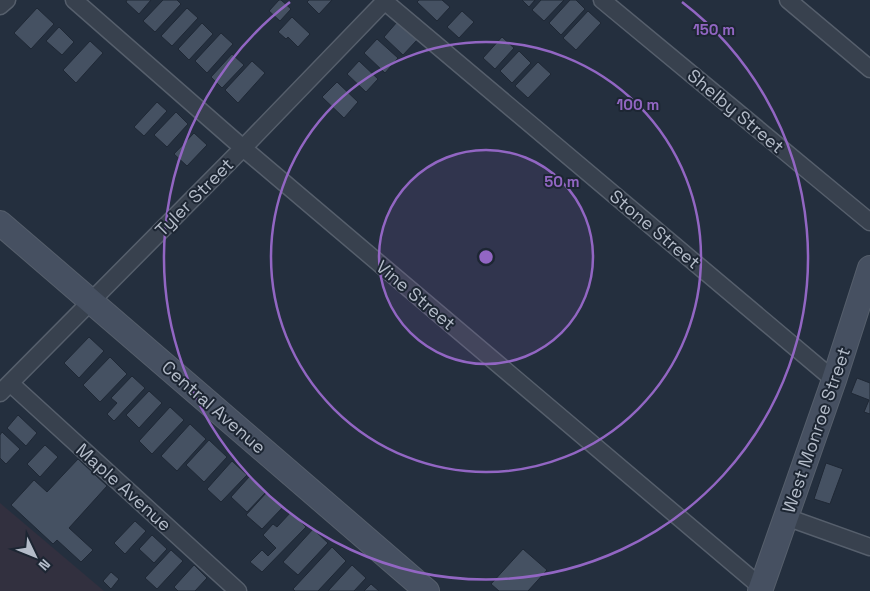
<svg xmlns="http://www.w3.org/2000/svg" width="870" height="591" font-family="'Space Grotesk',sans-serif">
<style>
.medical{fill:#32303f}
.building{fill:#455162;stroke:#1f2835}
.lines{fill:none;stroke-linecap:round;stroke-linejoin:round}
.street-casing{stroke:#565f6c;stroke-width:19}
.secondary-casing{stroke:#565f6c;stroke-width:26}
.street{stroke:#38414e;stroke-width:16}
.secondary{stroke:#465061;stroke-width:24}
.ring{fill:none;stroke:#9266c3;stroke-width:2.5}
.labels{text-anchor:middle;dominant-baseline:central;stroke-width:4;stroke-linejoin:round;paint-order:stroke}
.street-label{font-size:18px;fill:#b4bcc9;stroke:#1d2633}
.centre{fill:#9266c3;stroke:#1d2633;stroke-width:2.5}
.ring-label{font-size:15px;text-anchor:middle;font-weight:bold;fill:#9266c3;stroke:#1d2633;stroke-width:4;stroke-linejoin:round;paint-order:stroke}
</style>
<rect width="100%" height="100%" fill="#242f3e"/>
<!-- medical -->
<path class="medical" d="M0,503l104,88h-104z"/>
<!-- building -->
<path class="building" d="M127,0h24l-12,14 -13,-12z
M163,0h14l4,4 -26,28 -12,-11z
M279,0h2l10,9 -11,12 -11,-10z
M309,0h23l-13,14 -12,-12z
M419,0h23l8,7 -13,14 -20,-19z
M522,0h13l-6,7z
M541,0h23l-20,21 -12,-11z
M570,0h6l9,9 -24,26 -12,-12z
M37,8l17,16 -23,25 -17,-16z
M187,8l11,10 -26,28 -11,-10z
M462,11l12,11 -15,16 -12,-11z
M588,11l13,12 -25,27 -13,-12z
M292,17l18,17 -12,13 -10,-10 -2,2 -8,-7z
M397,22l20,18 -14,15 -19,-18z
M202,23l11,11 -24,26 -11,-11z
M59,27l15,15 -12,13 -16,-14z
M221,33l12,11 -26,29 -12,-12z
M502,37l12,11 -19,21 -12,-11z
M377,39l21,19 -13,15 -21,-20z
M90,41l13,12 -27,30 -13,-13z
M519,51l12,12 -19,20 -12,-12z
M232,54l12,11 -22,23 -11,-11z
M252,61l13,12 -27,30 -13,-13z
M359,61l19,18 -12,13 -19,-18z
M538,62l13,12 -23,24 -13,-12z
M337,82l21,20 -14,16 -22,-21z
M157,102l10,9 -23,25 -10,-9z
M176,112l12,12 -21,23 -13,-12z
M194,133l13,12 -20,21 -13,-12z
M89,337l15,14 -25,27 -15,-15z
M110,357l17,17 -27,28 -17,-17z
M132,376l13,12 -31,33 -7,-7 10,-11 -6,-5z
M857,378l13,5v31l-6,-2 5,-12 -18,-7z
M149,391l13,12 -23,25 -13,-13z
M170,407l14,13 -32,34 -13,-13z
M18,415l19,18 -11,13 -19,-18z
M190,424l16,15 -29,32 -16,-15z
M2,432l18,17 -14,15 -6,-6v-23z
M209,440l18,17 -23,25 -18,-17z
M45,445l13,12 -18,20 -13,-13z
M78,459l29,27 -38,42 24,22 -12,12 -24,-22 -4,4 -42,-39 23,-25 13,12z
M232,461l15,14 -26,27 -14,-13z
M826,463l17,6 -13,35 -16,-5z
M249,477l17,15 -19,20 -16,-15z
M267,492l16,15 -21,22 -16,-14z
M291,512l15,15 -44,45 -12,-10 12,-12 6,6 8,-8 -13,-13 10,-11 4,3z
M135,521l11,10 -21,23 -11,-11z
M313,529l15,14 -30,32 -15,-13z
M152,535l15,14 -13,14 -15,-14z
M332,547l14,14 -28,30h-23l-2,-2z
M523,549l24,21 -19,21h-29l-8,-7z
M171,550l12,11 -26,28 -12,-11z
M194,565l13,13 -12,13h-17l-4,-4z
M352,565l14,13 -12,13h-26z
M111,572l8,7 -8,10 -8,-8z
M371,584l8,7h-15z"/>
<g class="lines">
<defs>
<path id="street" d="M74,0l169,148 518,439
M383,0l451,380
M602,0l268,222
M788,0l82,69
M0,6l7,-6
M10,383l228,208
M0,393l243,-245 143,-148
M786,517l84,30"/>
<path id="secondary" d="M0,223l427,368
M760,591l74,-211 36,-112"/>
</defs>
<!-- street casing -->
<use href="#street" class="street-casing"/>
<!-- secondary casing -->
<use href="#secondary" class="secondary-casing"/>
<!-- street -->
<use href="#street" class="street"/>
<!-- secondary -->
<use href="#secondary" class="secondary"/>
</g>
<!-- distance rings -->
<circle cx="486" cy="257" r="107" fill="#9266c3" fill-opacity=".12"/>
<g class="ring">
<circle cx="486" cy="257" r="107"/>
<circle cx="486" cy="257" r="215"/>
<path d="M682 2A322 322 0 1 1 290 2"/>
</g>
<g class="labels">
<!-- street labels -->
<g class="street-label">
<text transform="translate(736 111) rotate(40)">Shelby Street</text>
<text transform="translate(194 197) rotate(-45)">Tyler Street</text>
<text transform="translate(655 229) rotate(40)">Stone Street</text>
<text transform="translate(416 295) rotate(40)">Vine Street</text>
<text transform="translate(214 407) rotate(41)">Central Avenue</text>
<text transform="translate(816 430) rotate(-71)">West Monroe Street</text>
<text transform="translate(124 487) rotate(42)">Maple Avenue</text>
</g>
</g>
<circle cx="486" cy="257" r="8" class="centre"/>
<g class="ring-label">
<text x="714" y="35">150 m</text>
<text x="638" y="110">100 m</text>
<text x="562" y="187">50 m</text>
</g>
<!-- north arrow -->
<g transform="translate(35 556) rotate(133)" stroke="#1d2633" stroke-width="4" paint-order="stroke">
<path d="M0-4L9 19L0 12L-9 19Z" fill="#b4bcc9"/>
<text y="-8" font-size="14" font-weight="bold" text-anchor="middle" fill="#b4bcc9">N</text>
</g>
</svg>
